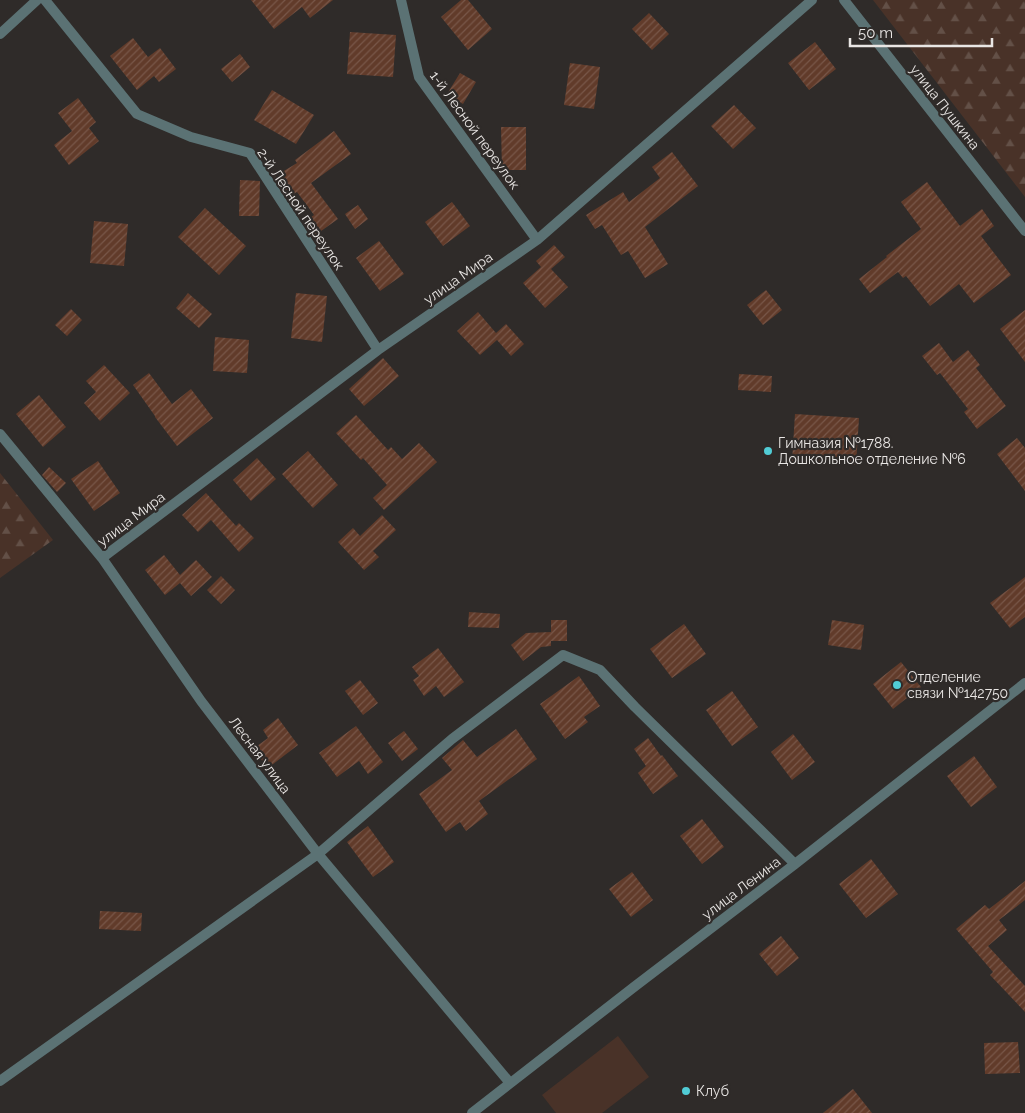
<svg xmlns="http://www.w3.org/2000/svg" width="1025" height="1113" font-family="Raleway,sans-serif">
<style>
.green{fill:#493228}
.forest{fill:url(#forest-firs)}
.building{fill:url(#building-hatch)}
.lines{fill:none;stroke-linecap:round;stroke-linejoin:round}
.street{stroke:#5b7274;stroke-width:10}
.poi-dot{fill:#51ccd5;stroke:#2f2b29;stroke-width:2}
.labels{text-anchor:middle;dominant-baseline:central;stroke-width:4.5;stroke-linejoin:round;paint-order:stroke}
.street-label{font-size:14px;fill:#e9e6e4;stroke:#2f2b29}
.poi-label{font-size:14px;fill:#e9e6e4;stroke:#2f2b29;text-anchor:start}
</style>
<defs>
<pattern id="forest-firs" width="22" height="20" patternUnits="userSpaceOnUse" patternTransform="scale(1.25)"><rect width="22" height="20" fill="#493228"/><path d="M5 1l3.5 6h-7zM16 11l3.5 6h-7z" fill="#635047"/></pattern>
<pattern id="building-hatch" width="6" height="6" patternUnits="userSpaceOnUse" patternTransform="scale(1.25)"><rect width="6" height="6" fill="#613b2a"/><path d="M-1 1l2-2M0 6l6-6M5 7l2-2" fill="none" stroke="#785749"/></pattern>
</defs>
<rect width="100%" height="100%" fill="#2f2b29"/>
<!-- green -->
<path class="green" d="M618,1036l31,41 -47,36h-46l-14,-18z"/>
<!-- forest -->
<path class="forest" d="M873,0h152v197z
M0,473l53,67 -53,38z"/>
<!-- building -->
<path class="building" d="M251,0h82l-23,18 -8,-11 -28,22z
M461,0h7l24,29 -24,21 -27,-33z
M649,13l20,21 -17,16 -20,-21z
M350,32l46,3 -3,42 -46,-3z
M133,38l15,19 12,-9 16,21 -17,13 -5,-6 -17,14 -27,-34z
M815,42l21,27 -27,21 -21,-27z
M240,54l10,13 -18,15 -11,-13z
M570,63l30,4 -6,42 -30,-4z
M460,73l16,9 -13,22 -16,-10z
M272,90l42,25 -18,29 -42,-24z
M78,98l18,24 -7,6 10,13 -30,24 -15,-20 18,-14 -14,-18z
M734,105l22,23 -23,21 -22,-23z
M501,127h25v43h-24z
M334,131l17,23 -40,29 27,36 -24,17 -10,-14 10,-7 -17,-23 -10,6 -13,-21 23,-14 -2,-3z
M672,152l26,34 -53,41 23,37 -23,14 -17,-27 -7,4 -19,-30 -7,4 -9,-14 37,-23 6,10 31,-24 -8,-11z
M240,180l20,1 -1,35h-20z
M927,182l33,44 22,-17 12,17 -13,10 30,39 -37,28 -15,-19 -29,22 -24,-30 -3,2 -5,-6 -28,21 -11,-14 28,-22 -1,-1 35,-27 -20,-27z
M452,202l18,24 -27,20 -18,-24z
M358,205l10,14 -13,10 -10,-15z
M205,208l41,38 -27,29 -41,-38z
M94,221l34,3 -4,42 -34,-3z
M379,241l25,33 -24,17 -24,-33z
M554,245l11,12 -14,12 17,18 -23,21 -22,-25 18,-16 -5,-6z
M766,290l16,20 -19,15 -16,-20z
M188,293l24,21 -13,14 -23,-20z
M296,293l31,3 -5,46 -31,-4z
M71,309l11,11 -15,16 -12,-11z
M1025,310v52l-25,-33z
M478,312l18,21 10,-9 18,20 -13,12 -14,-16 -17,15 -23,-24z
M215,337l34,3 -2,33 -34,-2z
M939,343l14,19 15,-12 12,15 -4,3 30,38 -29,23 -13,-17 4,-3 -28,-36 -3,2 -15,-19z
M383,358l16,18 -35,30 -15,-17z
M104,365l26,28 -30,28 -16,-18 12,-11 -10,-11z
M149,373l23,31 19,-15 22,29 -36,28 -22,-29v-1l-22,-31z
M739,374l33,2 -1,16 -33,-2z
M39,395l27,32 -23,20 -27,-33z
M795,414l64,4 -3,47 -64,-4z
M356,415l32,35 3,-3 11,12 17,-16 18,19 -53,48 -11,-12 14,-13 -24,-27 -2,2 -25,-27z
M1017,438l8,10v43l-28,-37z
M308,451l30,34 -25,23 -31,-34z
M257,458l19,21 -25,22 -18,-21z
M98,461l22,32 -26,18 -23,-32z
M49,467l17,16 -9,9 -15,-17z
M206,493l30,33 3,-3 15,15 -15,14 -28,-32 -13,12 -16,-17z
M382,515l14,15 -23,21 6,6 -15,13 -26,-28 15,-14 7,8z
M164,555l16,20 16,-15 16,17 -21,19 -11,-13 -15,12 -20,-25z
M221,576l14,14 -14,14 -14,-14z
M1025,577v40l-15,11 -20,-25z
M469,612l31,2 -1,14 -31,-1z
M551,620h16v21h-16v5l-10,1 -18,14 -12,-16 15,-12 25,-1v3z
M832,620l32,5 -3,25 -33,-5z
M684,624l22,30 -34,24 -22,-29z
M438,648l26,34 -20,15 -8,-11 -12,10 -11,-16 6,-4 -7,-9z
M901,662l20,25 -28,22 -20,-25z
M579,676l21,30 -16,11 4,5 -23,17 -25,-35z
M360,680l18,23 -15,12 -18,-24z
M732,691l26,36 -26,19 -26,-36z
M278,718l20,27 -30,23 -15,-19 15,-11 -5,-8z
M356,726l27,36 -15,12 -9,-13 -22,16 -18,-24z
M516,729l21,30 -58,42 9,13 -22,17 -6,-9 -14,10 -27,-38 33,-24 -10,-12 21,-18 14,17z
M404,731l14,18 -16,12 -14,-18z
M793,734l22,28 -23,18 -21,-28z
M648,738l13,18 1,-1 16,21 -25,18 -15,-21 8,-7 -12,-17z
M974,756l23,31 -26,20 -24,-31z
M702,819l22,28 -22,17 -22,-28z
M368,826l26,36 -21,15 -26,-35z
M871,859l27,35 -32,24 -27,-34z
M632,872l21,28 -22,17 -22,-28z
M1025,881v19l-26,20 8,10 -19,16 37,40v26l-35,-37 3,-3 -37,-43 29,-24 4,4z
M100,911l42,2 -1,18 -42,-2z
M781,936l18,22 -22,18 -18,-22z
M1018,1042l2,31 -35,1 -1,-31z
M853,1089l19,24h-49z"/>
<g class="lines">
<!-- street -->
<path class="street" d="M45,0l92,114 54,23 59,16 128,197
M401,0l18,77 118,163
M844,0l181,231
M0,34l37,-34
M0,434l102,124 99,143 117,153 192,229
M102,558l276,-208 159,-110 275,-240
M0,1081l318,-227 134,-115 111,-84 37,15 35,37 160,157
M472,1113l162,-126 161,-123 230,-181"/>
</g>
<!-- markers -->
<g class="poi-dot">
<circle cx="768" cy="451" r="5"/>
<circle cx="897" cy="685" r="5"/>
<circle cx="686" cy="1091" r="5"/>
</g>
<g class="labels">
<!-- street labels -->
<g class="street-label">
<text transform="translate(945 107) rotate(52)">улица Пушкина</text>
<text transform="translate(475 130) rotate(54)">1-й Лесной переулок</text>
<text transform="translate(301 209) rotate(56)">2-й Лесной переулок</text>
<text transform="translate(458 278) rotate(-35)">улица Мира</text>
<text transform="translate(131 519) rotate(-37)">улица Мира</text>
<text transform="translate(260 755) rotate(53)">Лесная улица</text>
<text transform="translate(741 888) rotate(-37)">улица Ленина</text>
</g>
<!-- poi labels -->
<g class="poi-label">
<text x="778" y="443">Гимназия №1788.<tspan x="778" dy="16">Дошкольное отделение №6</tspan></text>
<text x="907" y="677">Отделение<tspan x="907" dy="16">связи №142750</tspan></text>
<text x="696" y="1091">Клуб</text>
</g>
</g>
<!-- scale -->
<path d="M850 38v8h142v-8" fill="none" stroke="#e9e6e4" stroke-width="2.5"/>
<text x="858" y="38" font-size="15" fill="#e9e6e4" stroke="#2f2b29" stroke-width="4" paint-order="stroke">50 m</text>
</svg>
